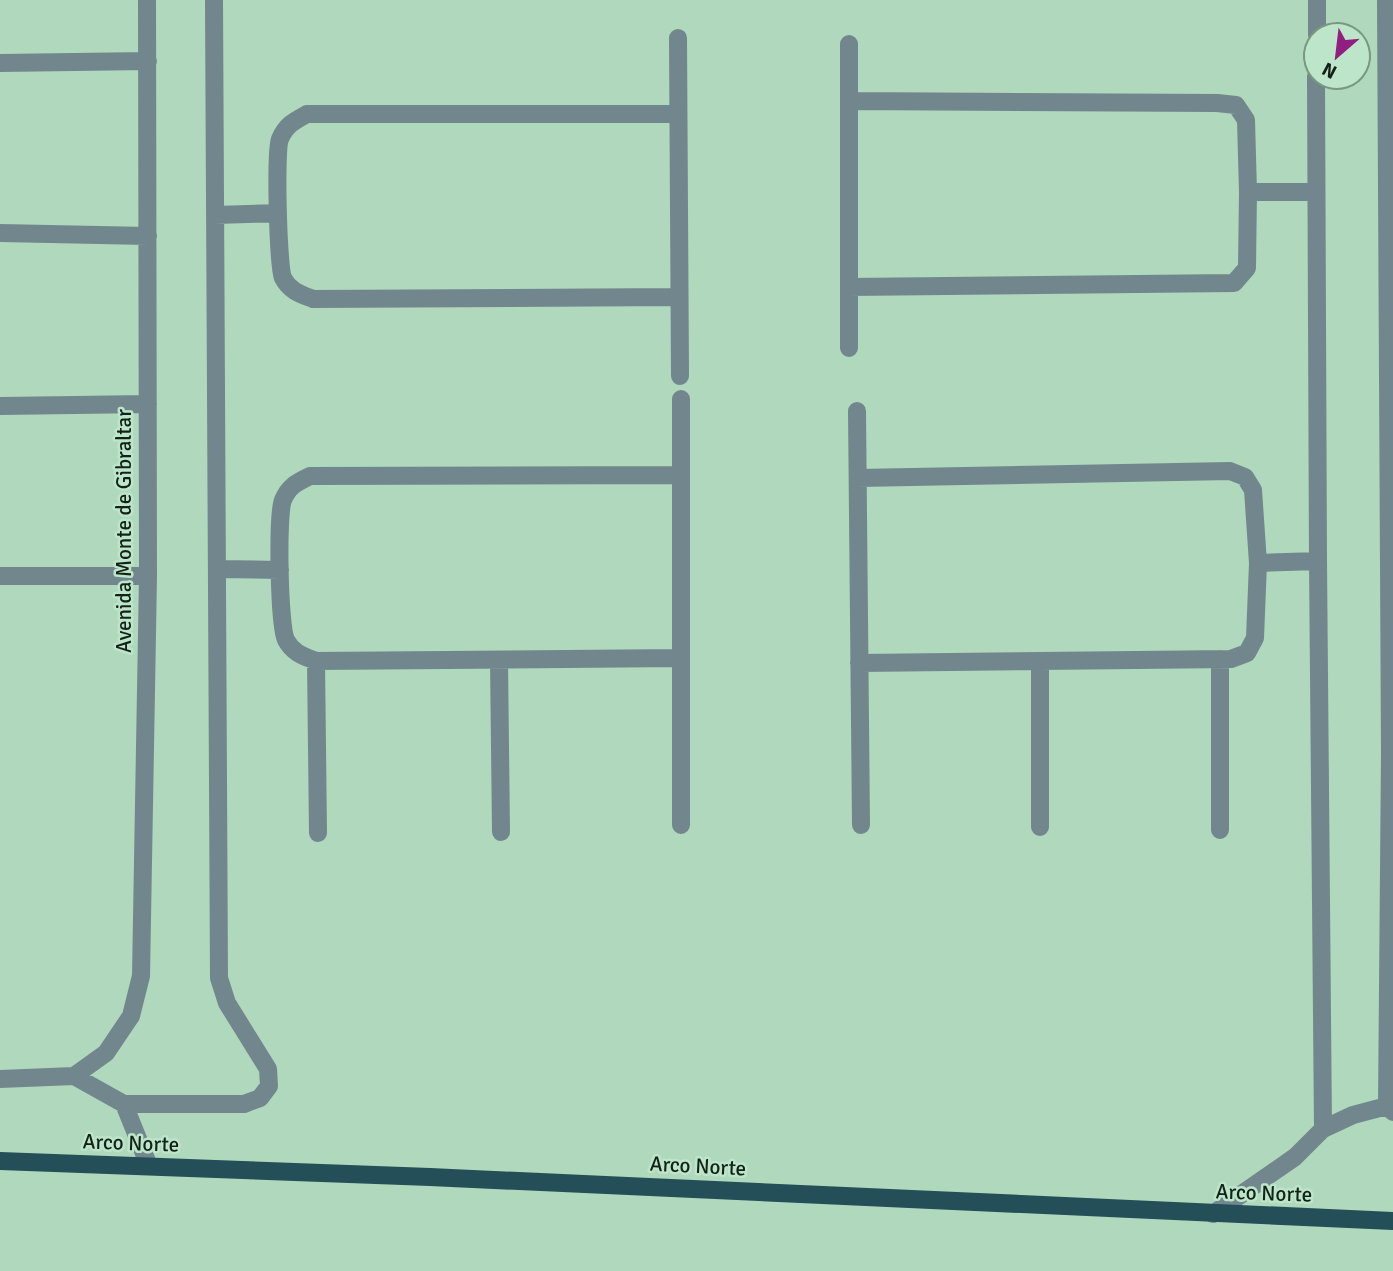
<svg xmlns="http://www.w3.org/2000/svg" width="1393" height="1271" font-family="Signika,sans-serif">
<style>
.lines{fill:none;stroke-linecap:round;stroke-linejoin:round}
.minor{stroke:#72878d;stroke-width:18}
.major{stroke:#244e58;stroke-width:18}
.labels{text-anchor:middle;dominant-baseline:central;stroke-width:5;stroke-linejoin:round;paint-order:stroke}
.street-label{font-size:21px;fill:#132218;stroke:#bde5c9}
</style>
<rect width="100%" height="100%" fill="#b0d8bc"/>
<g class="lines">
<!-- minor -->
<path class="minor" d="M1386,0l4,753 -3,353 6,6
M1317,35v-35
M678,38l2,338
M0,63l148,-2
M1316,77l2,484 5,568
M849,101v-57
M678,114h-371c-13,7 -21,11 -27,25 -5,12 -2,127 3,139 7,13 17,16 30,21l366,-2
M1248,192l-2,-72 -10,-15 -19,-2 -368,-2v186l385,-4 13,-15 1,-76h67
M215,215l63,-2
M0,233l148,3
M849,348v-61
M681,399v426
M0,406l148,-2
M857,411l4,414
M681,475l-371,1c-14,7 -21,10 -27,24 -6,15 -4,126 3,140 7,13 17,16 30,21l365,-3
M858,478l372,-7 15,6 8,13 5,73 -3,75 -8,15 -16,6 -372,4
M1258,563l60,-2
M217,569l63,1
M0,576h148
M1220,659v171
M499,660l2,172
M316,661l2,172
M1040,661v166
M74,1076l50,28h120l16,-6 9,-12 -1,-17 -41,-66 -8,-25 -5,-978
M0,1079l74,-3 32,-23 25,-37 10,-40 7,-400 -1,-576
M124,1104l25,62
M1213,1214l82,-57 28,-28 30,-14 34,-9"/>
<!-- major -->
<path class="major" d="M0,1161l430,16 963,44"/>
</g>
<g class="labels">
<!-- street labels -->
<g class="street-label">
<text transform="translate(124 531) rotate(-90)">Avenida Monte de Gibraltar</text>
<text transform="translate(131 1143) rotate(2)">Arco Norte</text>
<text transform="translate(698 1166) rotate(3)">Arco Norte</text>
<text transform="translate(1264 1193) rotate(2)">Arco Norte</text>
</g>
</g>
<!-- north arrow -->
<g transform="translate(1337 56) rotate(208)"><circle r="33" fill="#bde5c9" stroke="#799782" stroke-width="2"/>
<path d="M0-5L12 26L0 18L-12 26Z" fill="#901f81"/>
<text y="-10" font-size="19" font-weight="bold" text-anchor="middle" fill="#132218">N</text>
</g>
</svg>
